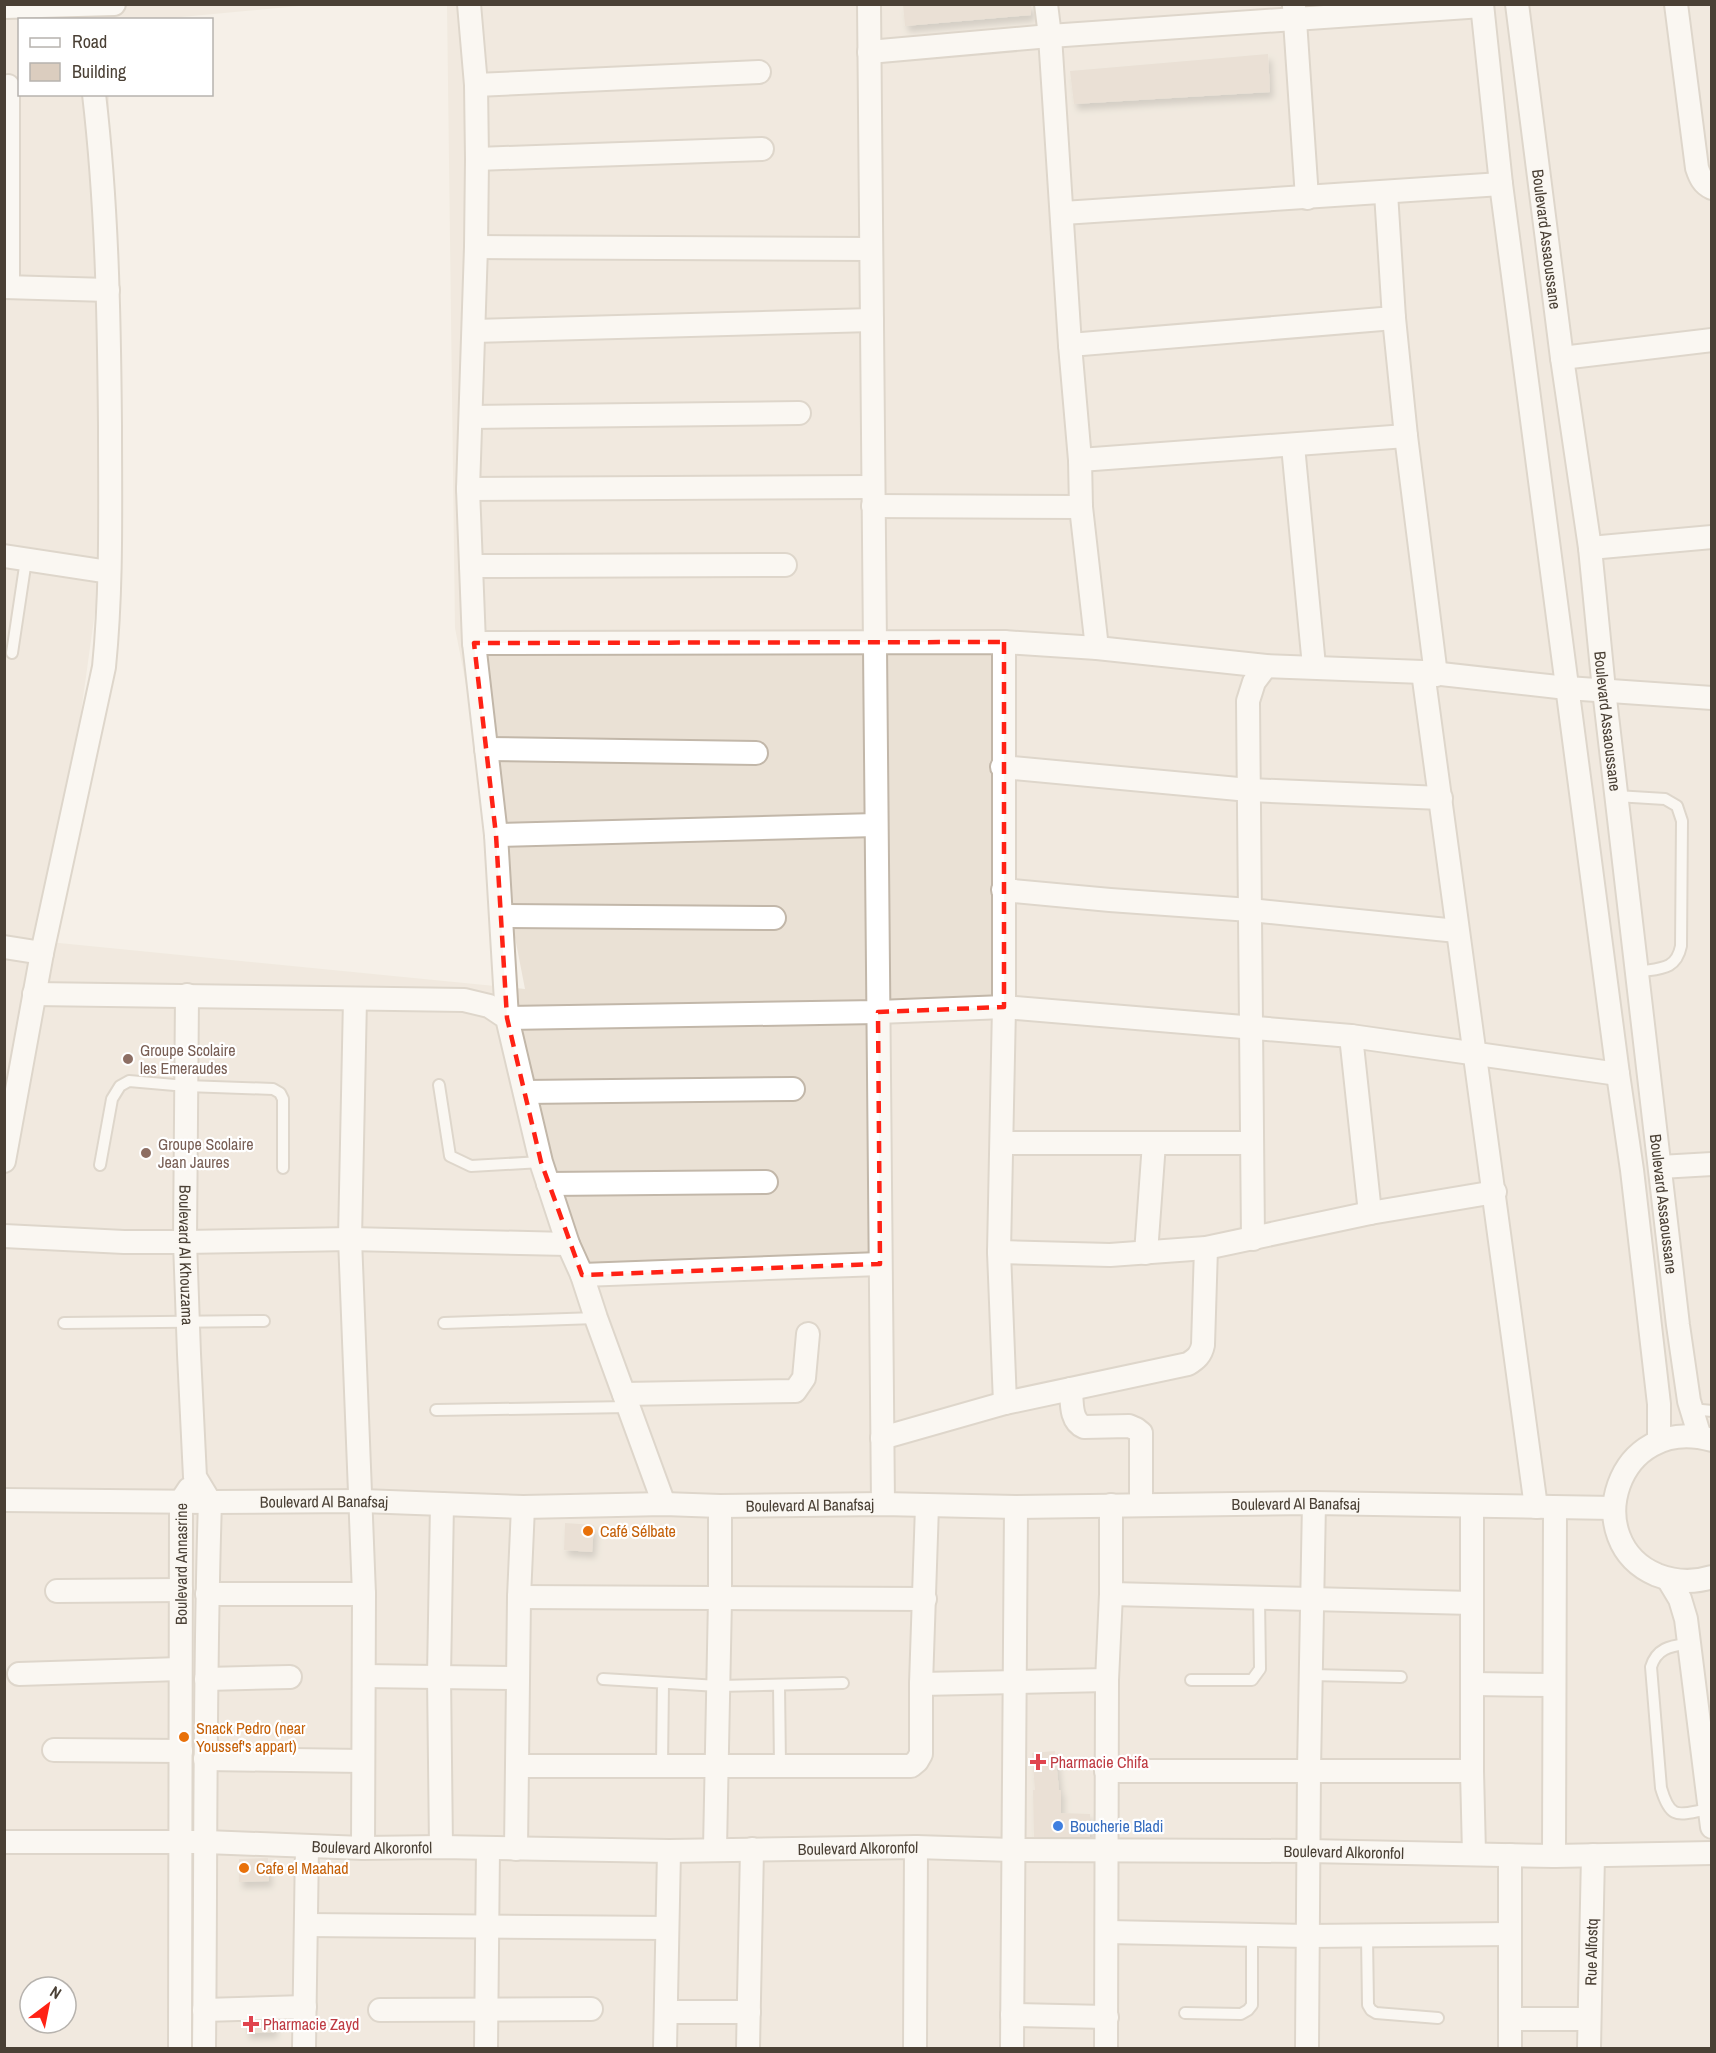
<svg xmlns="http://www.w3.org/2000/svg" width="1716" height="2053" font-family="'Archivo Narrow',sans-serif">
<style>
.residential{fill:#eae1d5;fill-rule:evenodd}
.building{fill:#dbcdbf;filter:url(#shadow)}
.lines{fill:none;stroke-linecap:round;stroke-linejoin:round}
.service-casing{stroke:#c2b7a9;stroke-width:14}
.minor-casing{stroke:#c2b7a9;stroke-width:26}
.service{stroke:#fff;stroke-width:10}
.minor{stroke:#fff;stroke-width:22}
.marked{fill:none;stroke:#ff2215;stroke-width:4.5;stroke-dasharray:12 8;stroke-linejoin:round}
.education-dot{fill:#8d6e63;stroke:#fff;stroke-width:2}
.food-dot{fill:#e8710a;stroke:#fff;stroke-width:2}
.health-dot{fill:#e0444e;stroke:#fff;stroke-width:2}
.shop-dot{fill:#3f7fe0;stroke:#fff;stroke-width:2}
.labels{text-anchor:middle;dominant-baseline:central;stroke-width:4.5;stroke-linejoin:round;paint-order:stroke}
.street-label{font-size:16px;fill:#4a4035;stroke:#fff}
.education-label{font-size:16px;fill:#785e54;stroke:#fff;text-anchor:start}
.food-label{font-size:16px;fill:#c56008;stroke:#fff;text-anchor:start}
.health-label{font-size:16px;fill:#be3a42;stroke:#fff;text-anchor:start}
.shop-label{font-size:16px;fill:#366cbe;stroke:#fff;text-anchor:start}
</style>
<defs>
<filter id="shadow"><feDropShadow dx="3.5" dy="6" stdDeviation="3" flood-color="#0004"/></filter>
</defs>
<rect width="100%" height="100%" fill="#f5f0e8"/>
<!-- residential -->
<path class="residential" d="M5,5h304l-149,14 -140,1v74l89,1 -4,445 -56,402 476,47 -70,-361 -8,-623h1264v2043h-1706zM30,1987h36v36h-36z"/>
<!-- building -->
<path class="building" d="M903,4h128v11l-126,11z
M1268,54l2,38 -196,12 -4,-33z
M565,1523l29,2 -2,27 -28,-2z
M1055,1751l4,39h2v23l29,1v23h-56l-1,-47h2l-3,-37z
M268,1858l1,23 -30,1v-23z
M274,2021v11l-28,1v-11z"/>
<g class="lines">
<defs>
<path id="service" d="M12,653l14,-93
M1616,796l49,3 12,7 5,15 -1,125c-5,25 -22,22 -44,26
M439,1085l11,71 21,10 70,-4
M100,1165l12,-66 8,-13 9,-5 57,5 87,3 7,4 3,6v69
M64,1323l200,-2
M444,1323l152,-5
M1692,1409l20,2
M436,1410l193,-3
M1690,1643c-18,3 -33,4 -39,24l10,121c10,34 18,26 48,21
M1311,1675l90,2
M603,1679l115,7 125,-3
M1191,1680h61l8,-11 -1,-71
M779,1685l1,81
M662,1765l1,-82
M1367,1936l1,69 3,5 5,3 62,5
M1185,2013l56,1 7,-4 4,-5v-70"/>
<g id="minor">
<path d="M469,4l7,81 1,74 -1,88 -8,242 6,154 22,192 11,183 371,-6 126,-5 347,29 267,38"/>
<path d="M869,4l14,1500"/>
<path d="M1046,4l4,32 20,309 10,115 1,47 16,141"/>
<path d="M1482,4l19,180 117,890 14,96 27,234v37"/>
<path id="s1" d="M1517,4l45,354 28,190 14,142 74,635 11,76 11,36"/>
<path d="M1676,4l21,164c3,9 6,16 15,20"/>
<path d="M1294,6l13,192"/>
<path d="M4,7l110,-3"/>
<path d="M869,52l181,-16 432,-30"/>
<path d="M476,85l283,-13"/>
<path d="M477,159l285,-10"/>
<path d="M1386,193l8,125 12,118 30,239"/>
<path d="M1063,213l438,-29"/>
<path d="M476,247l395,2"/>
<path d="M4,287l104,3"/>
<path d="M8,287v-201"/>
<path d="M474,331l398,-11"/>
<path d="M1070,345l324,-27"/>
<path d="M1562,358l150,-18"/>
<path d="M471,417l328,-4"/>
<path d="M1293,446l21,220"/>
<path d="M1080,460l326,-24"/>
<path d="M468,489l405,-2"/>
<path d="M873,506l208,1"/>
<path d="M1590,548l122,-11"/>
<path d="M4,556l105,16"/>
<path d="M471,566l314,-1"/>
<path d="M1004,642v365l-5,245 6,151"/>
<path d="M474,643l530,-1 93,6 169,18 157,6 144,16 145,10"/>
<path d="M1423,672l113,835"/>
<path d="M486,749l270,4"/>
<path d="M1002,767l247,23 192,8"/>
<path d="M496,835l380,-10"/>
<path d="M1003,890l107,10 140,10 207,21"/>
<path d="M502,916l272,2"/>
<path d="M4,947l38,6"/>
<path d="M34,994l430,6 25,6 18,12 34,144 27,82 14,31 14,43 68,186"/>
<path id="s2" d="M187,995l-2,247 4,112 6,123 15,25c-6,182 -4,364 -6,546"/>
<path d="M355,999l-5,240 14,355 -1,254"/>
<path d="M1351,1036l19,177"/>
<path d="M525,1092l268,-3"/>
<path d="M1002,1143h250"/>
<path d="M4,1161l38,-208 62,-286c8,-80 6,-160 6,-241 -1,-111 -3,-221 -16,-332"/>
<path d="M1660,1167l52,-3"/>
<path d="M548,1184l218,-2"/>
<path d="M4,1236l120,6h61l165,-3 218,5"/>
<path d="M1253,1239l-5,-538 6,-19 12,-16"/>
<path d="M999,1252l111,3 96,-7 164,-35 125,-21"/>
<path d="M1146,1253l8,-110"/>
<path d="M582,1275l298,-11"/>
<path d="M1071,1389c1,13 -1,32 13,38l45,-1 7,3 5,4v71"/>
<path d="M624,1394l171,-3 9,-13 4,-44"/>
<path d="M882,1438l123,-35 183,-39c8,-5 13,-9 15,-19l3,-97"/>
<path d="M1712,1440c-96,-27 -134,102 -55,135 18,7 36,8 55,2"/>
<path id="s3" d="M4,1500l206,2 152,-1 161,6 141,-3 56,2 163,-2 133,3 298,-4 300,5"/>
<path d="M1472,1507v264l2,82"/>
<path d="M1668,1579l12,20 6,20 26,208"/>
<path d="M57,1591l124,-1"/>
<path d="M207,1594h157"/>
<path d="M1111,1594l361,9"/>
<path d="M519,1597l406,2"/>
<path d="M19,1674l161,-5"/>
<path d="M364,1676l154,2"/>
<path d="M206,1679l84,-2"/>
<path d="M921,1684l186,-4"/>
<path d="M1472,1684l82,1"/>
<path d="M54,1750l127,1"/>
<path d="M205,1759l158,2"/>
<path d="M517,1766h394l6,-5 4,-7v-70l6,-178"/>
<path d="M1106,1771h366"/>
<path id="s4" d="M4,1842h202l157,6 78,-1 228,4 247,-4 96,3 296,1 246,5 158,-3"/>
<path d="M441,1847l-2,-171 3,-172"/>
<path d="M516,1849l3,-252 4,-90"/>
<path d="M715,1849l5,-250v-93"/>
<path d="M1554,1856l1,-347"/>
<path d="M306,1925l361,3"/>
<path d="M1107,1932l201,4 202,-2"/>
<path d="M204,2010l101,-3"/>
<path d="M380,2010l211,-1"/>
<path d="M666,2012h83"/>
<path d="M1012,2015l95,2"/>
<path d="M1510,2019h79"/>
<path id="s5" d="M180,2048l1,-547 8,-12"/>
<path d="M304,2048l3,-202"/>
<path d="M486,2048l2,-199"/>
<path d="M665,2048l4,-197"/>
<path d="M748,2048l4,-199"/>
<path d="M915,2048l1,-201"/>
<path d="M1012,2048l4,-541"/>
<path d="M1106,2048l1,-368 4,-86v-89"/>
<path d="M1307,2048l2,-279 5,-266"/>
<path d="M1510,2048v-193"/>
<path id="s6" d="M1589,2048l4,-193"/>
</g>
</defs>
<!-- service casing -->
<use href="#service" class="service-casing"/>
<!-- minor casing -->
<use href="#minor" class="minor-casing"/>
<!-- service -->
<use href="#service" class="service"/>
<!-- minor -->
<use href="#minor" class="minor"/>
</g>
<!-- marked area -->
<path d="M0 0H1716V2053H0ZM1004,642v365l-126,5 2,252 -298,11 -41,-113 -34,-144 -11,-183 -22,-192z" fill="#f5f0e8" fill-opacity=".55" fill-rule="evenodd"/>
<path class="marked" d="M1004,642v365l-126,5 2,252 -298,11 -41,-113 -34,-144 -11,-183 -22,-192z"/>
<!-- markers -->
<g class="education-dot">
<circle cx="128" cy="1059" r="6"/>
<circle cx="146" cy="1153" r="6"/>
</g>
<g class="food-dot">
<circle cx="588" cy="1531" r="6"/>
<circle cx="184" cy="1737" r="6"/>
<circle cx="244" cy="1868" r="6"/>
</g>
<g class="health-dot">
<path d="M1035 1753h6v6h6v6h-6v6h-6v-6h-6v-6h6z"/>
<path d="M248 2015h6v6h6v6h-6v6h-6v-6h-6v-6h6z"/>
</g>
<circle class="shop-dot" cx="1058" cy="1826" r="6"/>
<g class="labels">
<!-- street labels -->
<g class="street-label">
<text stroke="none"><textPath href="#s1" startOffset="237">Boulevard Assaoussane</textPath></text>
<text stroke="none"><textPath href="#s1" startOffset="723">Boulevard Assaoussane</textPath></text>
<text stroke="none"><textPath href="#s1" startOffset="1209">Boulevard Assaoussane</textPath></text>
<text stroke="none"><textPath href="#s2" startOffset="260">Boulevard Al Khouzama</textPath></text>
<text stroke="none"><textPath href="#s3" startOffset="320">Boulevard Al Banafsaj</textPath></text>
<text stroke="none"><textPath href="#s3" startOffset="1292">Boulevard Al Banafsaj</textPath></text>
<text stroke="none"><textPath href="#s3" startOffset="806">Boulevard Al Banafsaj</textPath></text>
<text stroke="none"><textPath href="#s5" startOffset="484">Boulevard Annasrine</textPath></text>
<text stroke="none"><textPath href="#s4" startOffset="368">Boulevard Alkoronfol</textPath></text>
<text stroke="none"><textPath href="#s4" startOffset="854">Boulevard Alkoronfol</textPath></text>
<text stroke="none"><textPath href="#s4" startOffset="1340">Boulevard Alkoronfol</textPath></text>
<text stroke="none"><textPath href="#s6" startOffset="96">Rue Alfostq</textPath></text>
</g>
<!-- education labels -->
<g class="education-label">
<text x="140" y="1050">Groupe Scolaire<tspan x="140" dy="18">les Emeraudes</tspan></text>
<text x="158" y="1144">Groupe Scolaire<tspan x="158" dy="18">Jean Jaures</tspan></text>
</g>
<!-- food labels -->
<g class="food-label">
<text x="600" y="1531">Café Sélbate</text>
<text x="196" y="1728">Snack Pedro (near<tspan x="196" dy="18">Youssef's appart)</tspan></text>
<text x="256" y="1868">Cafe el Maahad</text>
</g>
<!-- health labels -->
<g class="health-label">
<text x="1050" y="1762">Pharmacie Chifa</text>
<text x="263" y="2024">Pharmacie Zayd</text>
</g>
<!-- shop labels -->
<g class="shop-label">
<text x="1070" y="1826">Boucherie Bladi</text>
</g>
</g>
<!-- border -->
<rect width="1716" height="2053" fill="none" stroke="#4a4035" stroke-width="12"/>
<!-- legend -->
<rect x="18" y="18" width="195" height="78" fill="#ffffff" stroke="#b7b3ae" stroke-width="1.5"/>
<rect x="30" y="38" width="30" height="9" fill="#ffffff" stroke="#b7b3ae" stroke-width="1.5"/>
<text x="72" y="48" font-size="18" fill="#4a4035">Road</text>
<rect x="30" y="63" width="30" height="18" fill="#dbcdbf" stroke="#b7b3ae" stroke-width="1.5"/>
<text x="72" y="78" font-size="18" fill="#4a4035">Building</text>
<!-- north arrow -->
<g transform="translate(48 2005) rotate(32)"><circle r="28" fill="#ffffff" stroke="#b7b3ae" stroke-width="1.5"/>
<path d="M0-4.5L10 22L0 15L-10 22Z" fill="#ff2215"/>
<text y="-9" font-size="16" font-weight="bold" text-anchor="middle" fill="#4a4035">N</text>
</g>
</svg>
